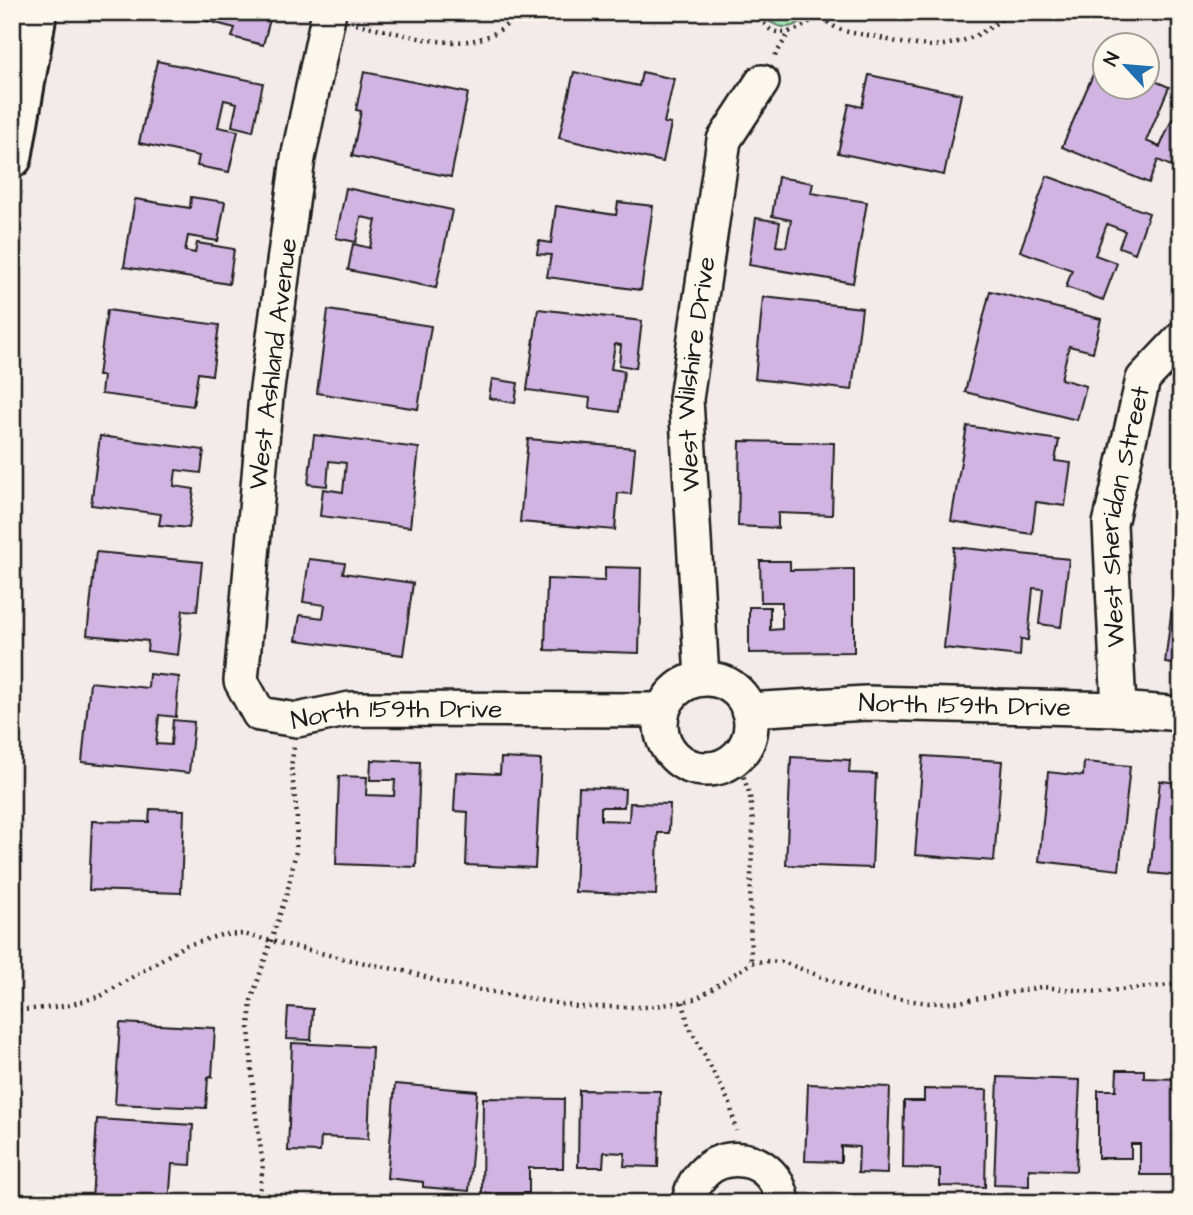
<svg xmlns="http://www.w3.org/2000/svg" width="1193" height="1215" font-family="'Architects Daughter',sans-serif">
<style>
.green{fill:#a4e8b3;stroke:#608268;stroke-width:2}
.building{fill:#d1b4e2;stroke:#1c1c1c;stroke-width:2}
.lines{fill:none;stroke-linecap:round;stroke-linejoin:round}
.minor-casing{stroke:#1c1c1c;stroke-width:38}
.major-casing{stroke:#1c1c1c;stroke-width:44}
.path{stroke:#1c1c1c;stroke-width:4.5;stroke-dasharray:2 5;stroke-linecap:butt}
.minor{stroke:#fbf7ec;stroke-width:33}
.major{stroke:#fbf7ec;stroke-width:38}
.labels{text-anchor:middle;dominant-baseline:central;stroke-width:7;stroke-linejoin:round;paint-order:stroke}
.street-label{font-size:26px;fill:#1c1c1c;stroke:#fbf7ec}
</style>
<rect width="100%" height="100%" fill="#f3eaea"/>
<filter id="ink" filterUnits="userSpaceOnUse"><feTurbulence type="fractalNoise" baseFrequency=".0143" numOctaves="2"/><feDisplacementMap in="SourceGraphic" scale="14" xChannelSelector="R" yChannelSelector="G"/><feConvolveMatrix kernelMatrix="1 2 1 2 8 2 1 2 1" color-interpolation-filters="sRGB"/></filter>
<g filter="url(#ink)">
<!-- green -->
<path class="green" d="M760,12h51c-16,20 -35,20 -51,0z"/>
<!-- building -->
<path class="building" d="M272,12l-9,33 -31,-8 3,-9 -59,-15z
M1100,58l6,2v28h42v-10l21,9 -23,54 14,6 12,-28 9,4v20l-10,23 -13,-6 -9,23 -87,-36z
M157,61l106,22 -10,48 -21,-5 5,-23 -13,-3 -6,27 20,4 -9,41 -32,-6 2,-10 -60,-13z
M364,72l104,21 -17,84 -99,-21 9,-45 -5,-1z
M574,72l65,14 3,-14 32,7 -10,44 7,1 -8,38 -104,-24z
M869,75l92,19 -17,81 -106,-22 11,-49 13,3z
M1047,176l102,37 -14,40 -16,-6 6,-16 -18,-7 -12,31 22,8 -14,37 -37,-13 6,-17 -52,-19z
M778,177l35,6 -2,10 56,9 -14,81 -104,-18 7,-47 24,4 -4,24 10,1 5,-27 -19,-4z
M346,188l106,22 -16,78 -88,-18 5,-26 17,4 6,-28 -15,-3 -5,25 -20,-4z
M191,197l34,5 -7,39 -30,-5 -3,15 10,2 2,-10 37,6 -5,35 -105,-17 11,-68 55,9z
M618,202l35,4 -12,84 -94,-13 4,-22 -14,-1 2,-13 12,2 5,-37 60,9z
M990,291l111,28 -8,33 -24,-6 -8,33 25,7 -9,34 -112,-28z
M763,297l99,11 -10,82 -97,-11z
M538,309l104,12 -6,47 -17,-3 2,-20 -6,-1 -4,25 13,2 -5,41 -30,-4 1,-10 -63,-8z
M107,310l112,15 -7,50 -14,-2 -5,33 -92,-12 2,-18h-5z
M328,310l103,16 -13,83 -101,-16z
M492,379l26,4 -3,20 -26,-5z
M967,426l92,14 -4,21 16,2 -6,43 -29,-4 -4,32 -81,-13z
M314,435l105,13 -9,79 -90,-11 3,-27 20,3 3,-29 -17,-2 -2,25 -19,-2z
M100,436l104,14 -3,23 -25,-3 -2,16 20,3 -5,39 -30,-3 2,-11 -70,-9z
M528,439l107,9 -4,46 -13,-1 -3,37 -95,-8z
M740,441l94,2 -2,72 -54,-2v15l-40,-2z
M954,547l115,12 -8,68 -22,-3 4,-35 -10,-1 -5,52 -7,-1 -1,17 -76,-8z
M1179,551h2v114l-16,-2z
M96,552l106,10 -5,49 -14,-1 -5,45 -31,-4 1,-10 -61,-6z
M309,559l36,4 -2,10 70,10 -10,72 -107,-15 4,-25 23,3 2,-13 -22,-3z
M760,561h30v9l64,-1v83l-105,1v-46h21v23l12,-1v-27h-21z
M605,567l36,1 -2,85 -94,-3 2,-71 58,2z
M149,674l30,3 -3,40 -17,-2 -3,29 15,1 2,-25 21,2 -5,51 -107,-11 8,-80 58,6z
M923,756l79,5 -8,100 -79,-6z
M791,757l59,3 -1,13 27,1 -4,94 -86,-3z
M501,758l40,2 -6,108 -69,-3 2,-53 -14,-1 2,-39 44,2z
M371,760l49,2 -4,105 -80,-3 3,-88 28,1 -1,18 28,1 1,-16h-25z
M1084,762l46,4 -11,104 -80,-9 9,-89 35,4z
M1160,781l21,2v93l-31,-3z
M579,787l46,2 -1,18h-23v13l28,1 1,-18 40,1 -1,29h-11l-2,62 -81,-3z
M150,809l34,1 -3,83 -92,-3 3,-69 57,1z
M288,1007l25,2 -2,31 -25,-1z
M120,1023l95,5 -3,49h-4l-2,31 -91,-4z
M292,1043l80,4 -4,92 -47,-2 -1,15 -32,-1z
M1117,1070h27v8l36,1v96h-40v-31h-9v14h-33v-68h18z
M998,1077l82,3 -4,91 -47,-2v17l-35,-1z
M395,1084l82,7 -8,100 -46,-4v-5l-36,-4z
M808,1084l82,3 -3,87 -29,-1 1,-26 -18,-1v16l-36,-1z
M924,1089l63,1 -2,97 -45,-1v-17l-37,-1 1,-67h20z
M579,1090l81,1 -2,76 -34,-1 1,-13 -21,-1 -1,15h-25z
M483,1098l81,1 -1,69h-34v25h-47z
M97,1119l96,6 -2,40 -19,-1 -3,39 -77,-3z"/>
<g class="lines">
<defs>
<g id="minor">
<path id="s1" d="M329,12l-31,146 -32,238 -25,285 18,33 38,6 53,-11 313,1"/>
<path id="s2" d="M702,679l-16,-280 38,-259 38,-58"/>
<circle cx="706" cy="724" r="45"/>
<path id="s3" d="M1119,709l-9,-185 33,-145 38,-40"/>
<path id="s4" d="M748,710l118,-7 253,6 62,5"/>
<path d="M689,1203c8,-58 86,-58 94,0"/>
</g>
<path id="major" d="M12,158l25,-146"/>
</defs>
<!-- minor casing -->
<use href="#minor" class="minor-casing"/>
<!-- major casing -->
<use href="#major" class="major-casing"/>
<!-- path -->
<path class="path" d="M756,12c4,6 9,14 15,18 15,8 38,-4 46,-17
M997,12l5,7
M817,13c6,5 14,13 22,16 12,5 25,5 38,8 53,15 90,13 133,-25
M356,24c42,7 93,29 135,11 11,-5 21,-15 31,-23
M775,56l15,-25
M728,763l15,12 7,21 3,28 -3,78 1,61
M683,1002l5,22 42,80 6,27
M12,1011l53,-5 36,-10 83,-50 37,-11 22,-1 98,24 68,14 39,12 130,23h71l34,-5 15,-4 53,-35 13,-2 19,1 86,33 60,8 30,-1 82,-15 58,5 82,-8
M258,1203l5,-38 -9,-64 -5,-74 2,-26 36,-108 9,-42 1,-36 -6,-48 3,-20"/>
<!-- minor -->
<use href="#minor" class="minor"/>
<!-- major -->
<use href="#major" class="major"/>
</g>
</g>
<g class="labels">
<!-- street labels -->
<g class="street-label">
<text transform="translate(273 364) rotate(-83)">West Ashland Avenue</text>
<text stroke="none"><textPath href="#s2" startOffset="306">West Wilshire Drive</textPath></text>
<text stroke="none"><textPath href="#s3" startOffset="194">West Sheridan Street</textPath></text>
<text stroke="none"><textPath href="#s4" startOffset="217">North 159th Drive</textPath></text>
<text stroke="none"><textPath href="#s1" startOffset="852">North 159th Drive</textPath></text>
</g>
</g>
<!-- margin -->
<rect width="1193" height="1215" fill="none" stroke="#fbf7ec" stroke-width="42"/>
<rect x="21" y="21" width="1151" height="1173" fill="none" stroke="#1c1c1c" stroke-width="2.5" filter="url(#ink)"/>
<!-- north arrow -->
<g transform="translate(1126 66) rotate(296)"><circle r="33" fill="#fbf7ec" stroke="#a29f99" stroke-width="2"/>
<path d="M0-5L12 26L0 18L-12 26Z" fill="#1f6fb2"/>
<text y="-10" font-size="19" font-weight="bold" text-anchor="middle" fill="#1c1c1c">N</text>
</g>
</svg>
